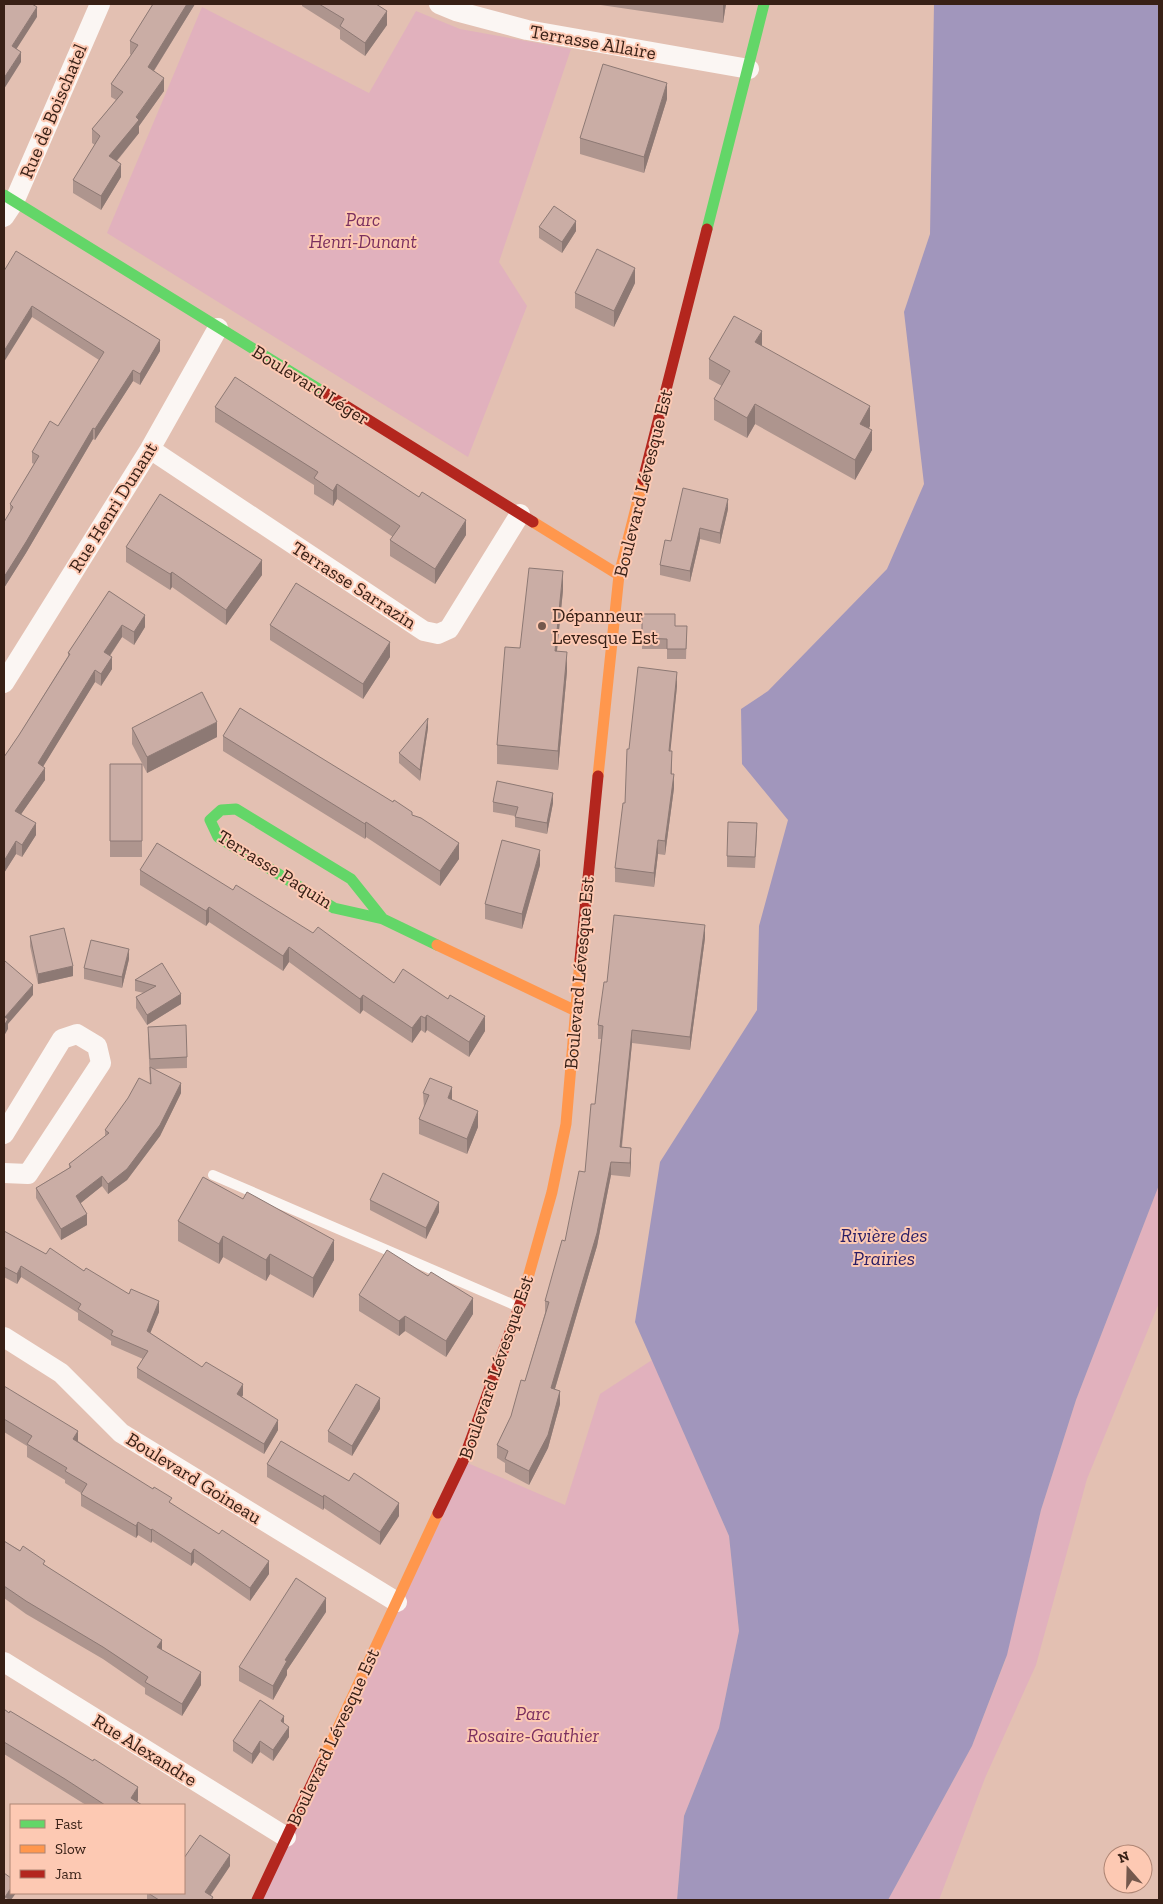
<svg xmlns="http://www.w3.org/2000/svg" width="1163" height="1904" font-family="'Zilla Slab',serif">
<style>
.green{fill:#e1b1bd}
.water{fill:#a196bc}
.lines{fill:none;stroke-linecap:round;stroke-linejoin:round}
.lane{stroke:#fbf6f3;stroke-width:10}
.street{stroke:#fbf6f3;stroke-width:20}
.fast{stroke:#63d668;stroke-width:11}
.slow{stroke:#ff974d;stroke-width:11}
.jam{stroke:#b3261e;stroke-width:11}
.wall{fill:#ae958e}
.shaded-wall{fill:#8d7974}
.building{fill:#caada5;stroke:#8d7974}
.poi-dot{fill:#74584d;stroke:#fdc9b3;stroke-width:2}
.labels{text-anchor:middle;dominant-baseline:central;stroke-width:4;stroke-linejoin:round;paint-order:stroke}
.street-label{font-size:19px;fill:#382016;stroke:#fdc9b3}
.park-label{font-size:19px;font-style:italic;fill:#7a2f5f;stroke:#fdc9b3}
.poi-label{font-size:19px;fill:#382016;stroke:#fdc9b3;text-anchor:start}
.water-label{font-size:20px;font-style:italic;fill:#291d64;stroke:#fdc9b3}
</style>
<rect width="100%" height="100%" fill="#e3c0b2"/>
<!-- green -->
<path class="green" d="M202,7l167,86 47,-82 44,18 111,20 -72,213 28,44 -59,151 -361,-224z
M1159,1185v118l-72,176 -51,186 -51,113 -46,122h-51l84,-154 33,-85 36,-151 35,-110z
M652,1360l77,176 10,95 -20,97 -35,88 -7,84h-421l207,-439 102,44 35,-111z"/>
<!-- water -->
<path class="water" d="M934,4h225v1181l-83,215 -35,110 -34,145 -35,91 -84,154h-211l7,-84 35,-88 20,-97 -10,-95 -94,-214 25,-160 97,-152 2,-84 29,-106 -46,-56 -1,-55 27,-18 119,-122 37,-85 -20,-172 26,-78z"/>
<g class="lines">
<!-- lane -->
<path class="lane" d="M213,1175l306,132"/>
<!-- street -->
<path class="street" d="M439,4l17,7 71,19 222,39
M4,217l10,-15 86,-198
M150,449l274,182 14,3 11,-5 71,-115
M4,683l146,-234 68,-121
M4,1134l58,-95 15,-5 20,12 4,17 -73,111 -24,-1
M4,1337l57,36 60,60 276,169
M4,1662l282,175"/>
<!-- fast -->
<path class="fast" d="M4,195l321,198
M707,229l57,-225
M383,919l-32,-40 -115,-70 -15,1 -11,10 8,17 116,71 49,11 54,26"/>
<!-- slow -->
<path class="slow" d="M533,522l86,53
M598,776l21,-201 24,-95
M437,945l139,66
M522,1299l30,-107 14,-68 14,-164
M322,1762l116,-249"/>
<!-- jam -->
<path class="jam" d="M325,393l208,129
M643,480l64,-251
M580,960l18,-184
M438,1513l25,-52 59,-162
M257,1900l65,-138"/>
</g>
<!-- wall -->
<path class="wall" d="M153,4h42l-41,67 10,20 -25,35v7l-22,28 4,16 -20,33 -28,-17v-13l22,-35 -3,-2v-14l24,-29 -5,-3v-13l20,-29 -1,-1v-13z
M302,4h74l11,21 -22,31 -25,-17v-9l-38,-24z
M594,4h132l-3,19z
M667,99l-23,74 -64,-19v-16z
M539,227l37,4 -14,22 -23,-15z
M4,271l156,80 -20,34 -7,-4 -38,59 -2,-1 -67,114 -22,35v-66l6,-10v-8l24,-40 -2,-1v-11l26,-26 41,-66 -67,-43z
M635,283l-21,44 -39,-19v-15z
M762,346l108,80 -1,2 3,22 -17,30 -100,-56 -8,14 -33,-18v-21l8,-13 -13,-7v-20z
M215,407l251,128 -31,49 -45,-28v-16l3,-3 -56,-38 -4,7 -19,-12v-9l-99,-63z
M728,509l-8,35 -20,-5 -10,43 -30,-7v-10l11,-24z
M126,547l136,28 -36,50 -54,-38 -2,3 -44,-28z
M563,590l-6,61 10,20 -9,99 -61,-6v-19l23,-97z
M109,591l36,36 -11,18 -12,-8 -12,19 2,13 -11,17 -6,-4 -52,84 2,14 -24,34 15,21 -14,22 -6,-3 -12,19v-116l15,-22 49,-79v-3z
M642,614l33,12h12l-1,33h-19v-10h-25z
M270,625l120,32 -27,42 -93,-59z
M677,686l-7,65 2,14v9l2,14 -9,67 -7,-1 -4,33 -39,-5v-14l10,-65 4,-54z
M132,728l85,9 -70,36 -15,-29z
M428,728l-8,53 -21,-18v-10z
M223,736l189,79 47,44 -19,27 -74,-49 -1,2 -142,-88z
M110,764h32v93h-32z
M493,802l60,1 -6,31 -32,-7v-11l-22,-4z
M757,834l-2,34 -28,-1v-11z
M540,865l-18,64 -37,-10v-15z
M140,870l93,20 161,93 91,48 -16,26 -42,-27 -2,3 -4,-3 -9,13 -49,-33 -3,4 -71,-52 -6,9 -74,-49 -3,4 -66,-41z
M30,936l43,40 -35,8 -8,-38z
M705,938l-15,112 -58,-7 -10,104 9,15 -1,15 -19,-2 -14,71 -42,143 5,15 -12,44 -19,37 -24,-13v-9l-8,-5v-13l14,-29 14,-35 20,-68v-12l20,-60 20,-69 10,-68 6,-65h-3v-14l9,-43z
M129,959l-7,29 -38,-9v-11z
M162,963l19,41 -34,21 -11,-17v-11l8,-4 -9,-2v-11z
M148,1037l39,20v11l-33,1 27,24 -21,43 -33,44 -19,14 -6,-8 -22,17 7,22 -26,15 -25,-42v-10l33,-20v-4l36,-27v-7l45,-46z
M423,1093l29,7 26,27 -11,27 -48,-20v-15l5,-11z
M370,1200l69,12 -13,27 -56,-29z
M178,1221l156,39 -21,38 -43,-24 -4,7 -43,-24 -4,7 -41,-23z
M4,1231l42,23 38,17 75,41 -9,21 93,62 -1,2 36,33 -14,24 -127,-76v-10l6,-9 -32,-14v-4l-33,-21v-7l-57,-36 -4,7 -13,-7z
M359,1295l114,19 -27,43 -41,-26 -6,5 -40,-25z
M4,1378l1,9 73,54 94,63 97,70 -19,27 -56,-39 -3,4 -39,-25 -1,2 -13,-8 -2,3 -55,-32v-13l-16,-10v-3l-38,-23v-11l-23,-14z
M380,1409l-28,47 -24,-14v-11z
M267,1464l132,52 -19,29 -56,-37 -1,2 -56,-33z
M4,1541l41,24 117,85 39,35 -19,31 -37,-22v-6l-42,-29 -77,-45 -22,-16z
M326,1612l-39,58v5l-14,25 -34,-19v-14z
M4,1709l134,91 -1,2 5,3h-56l-82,-51z
M284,1724l5,13 -16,24 -13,-9 -8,12 -19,-13v-10z
M230,1866l-19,29 2,5h-66v-7z"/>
<!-- shaded-wall -->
<path class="shaded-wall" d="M187,4h8l-47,76v-13z
M723,4h3l-3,19z
M37,7v10l-25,39v-10z
M387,11v14l-22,31v-13z
M21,52v10l-17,27v-11z
M164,78v13l-25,35v7l-30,37v-14z
M667,83v16l-23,74v-16z
M121,164v13l-20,33v-14z
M576,221v10l-14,22v-11z
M635,268v15l-21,44v-16z
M32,306v11l-28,45v-11z
M762,331v20l-7,-9z
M160,340v11l-20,34v-11z
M133,370v11l-38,59v-11z
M755,404v20l-8,14v-20z
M870,406v20l-10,18v-20z
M93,428v11l-67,114 -22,35v-11z
M872,430v20l-17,30v-20z
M337,484v15l-4,7v-15z
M728,499v10l-8,35v-11z
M466,520v15l-31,49v-15z
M700,528v11l-10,43v-11z
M262,560v15l-36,50v-15z
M563,571v19l-8,80v-19z
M172,572v15l-2,3v-16z
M145,615v12l-11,18v-13z
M122,625v12l-18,27v-12z
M390,642v15l-27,42v-15z
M567,652v19l-9,99v-19z
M112,657v12l-11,17v-12z
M95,670v12l-57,93v-12z
M677,672v14l-8,79v-14z
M428,718v10l-8,53v-11z
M217,722v15l-70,36v-16z
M45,768v12l-30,43v-12z
M674,774v14l-9,67v-14z
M553,793v10l-6,31v-11z
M366,822v15l-1,2v-15z
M36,823v12l-14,22v-12z
M658,840v14l-4,33v-14z
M16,841v13l-12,19v-12z
M459,843v16l-19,27v-15z
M540,850v15l-18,64v-15z
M209,907v15l-3,4v-15z
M705,925v13l-15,112v-13z
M289,947v15l-6,9v-15z
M129,949v10l-7,29v-11z
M73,966v10l-35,8v-10z
M33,985v10l-25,29v5l-4,7v-10l1,-9z
M181,994v10l-34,21v-10z
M363,995v15l-3,4v-15z
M427,1015v15l-2,3v-15z
M421,1016v14l-9,13v-15z
M485,1016v15l-16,26v-15z
M632,1030v13l-12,118v-14z
M181,1083v10l-21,43 -33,44 -19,14v-10z
M452,1087v16l-4,-5z
M478,1111v16l-11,27v-15z
M631,1148v14l-1,15v-14z
M611,1162v13l-14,71 -46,156v-14z
M102,1176v10l-26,21v-11z
M439,1202v10l-13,27v-11z
M87,1214v11l-26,15v-11z
M223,1236v21l-4,7v-20z
M334,1240v20l-21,38v-20z
M270,1254v20l-4,7v-21z
M21,1266v11l-4,7v-10z
M473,1298v16l-27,43v-16z
M159,1301v11l-12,29v-10z
M405,1316v15l-6,5v-15z
M243,1384v11l-6,10v-11z
M560,1391v13l-12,44 -19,37v-14z
M380,1398v11l-28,47v-10z
M278,1420v10l-14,24v-10z
M78,1431v13l-5,-5z
M324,1495v13l-1,2v-13z
M399,1503v13l-19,29v-13z
M138,1522v13l-2,3v-12z
M152,1529v12l-1,2v-13z
M194,1549v13l-3,4v-12z
M269,1561v13l-19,27v-13z
M326,1598v14l-39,58v5l-14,25v-14l12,-26z
M162,1640v13l-5,-6z
M201,1672v13l-19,31v-12z
M284,1716v11l-3,-6z
M289,1727v10l-16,24v-11z
M260,1741v11l-8,12v-10z
M138,1787v13l-3,5 -4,-7z
M230,1855v11l-23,34 -2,-8z
M11,1888v5h5l-5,7 -6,-3z"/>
<!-- building -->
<path class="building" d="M4,4h28l5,3 -25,39 9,6 -17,26z
M153,4h34l-39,63 16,11 -28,39 3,3 -30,36 12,8 -20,32 -28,-16 27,-44 -8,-7 31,-37 -12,-8 27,-39 -8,-4z
M319,4h57l11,7 -22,32 -25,-17 4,-7z
M603,64l64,19 -23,74 -64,-19z
M554,206l22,15 -14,21 -23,-15z
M597,249l38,19 -21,43 -39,-18z
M16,251l144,89 -20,34 -7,-4 -38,59 -2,-1 -67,114 -22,35v-55l9,-15 -3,-3 29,-48 -7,-4 18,-31 8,5 46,-74 -72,-46 -28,45v-80z
M734,316l28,15 -7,11 115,64 -10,18 12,6 -17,30 -100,-56 -8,14 -33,-19 16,-28 -21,-12z
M235,377l184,120 3,-5 44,28 -31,49 -45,-29 10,-14 -63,-42 -4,7 -19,-13 4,-6 -103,-65z
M683,488l45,11 -8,34 -20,-5 -10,43 -30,-6 5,-25 6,1z
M160,494l102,66 -36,50 -54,-38 -2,2 -44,-27z
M529,568l34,3 -8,80 12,1 -9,99 -61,-6 8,-98 15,1z
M296,583l94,59 -27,42 -93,-59z
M109,591l36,24 -11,17 -12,-7 -18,27 8,5 -11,17 -6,-4 -57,93 7,5 -30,43 21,12 -14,22 -6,-4 -12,20v-104l15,-22 51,-81 -2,-1z
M642,614h33v12h12l-1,23h-19v-10l-25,-1z
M638,667l39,5 -8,79h3l-1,23h3l-9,67 -7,-1 -4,33 -39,-5 8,-65h2l2,-54h2z
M202,692l15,30 -70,35 -15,-29z
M240,708l153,94 1,-2 18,12v3l9,3 38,25 -19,28 -74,-49 -1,2 -142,-88z
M428,718l-8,52 -21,-17z
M110,764h32v77h-32z
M497,781l56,12 -6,30 -32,-6 3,-10 -25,-5z
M728,822l29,1 -2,34 -28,-1z
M502,840l38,10 -18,64 -37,-10z
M157,843l76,47 3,-5 77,48 5,-6 76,56 9,-14 45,30 2,-4 35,21 -16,26 -42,-27 -2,3 -4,-2 -9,12 -49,-33 -3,4 -71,-52 -6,9 -74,-49 -3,4 -66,-41z
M614,915l91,10 -15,112 -58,-7 -12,117 11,1 -1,15 -19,-1 -14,71 -46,155 9,3 -12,44 -19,36 -24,-12 3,-8 -11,-6 14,-29 10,-36 4,1 24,-79 -4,-1 17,-61 3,1 14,-70 6,1 6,-68h4l8,-78 -5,-1 6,-43h3z
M64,928l9,38 -35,8 -8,-38z
M91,940l38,9 -7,28 -38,-9z
M5,961l28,24 -28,32 3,2 -4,7v-63z
M162,963l19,31 -34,21 -11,-18 20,-11 -21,-6z
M186,1025l1,32 -37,2 -2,-32z
M150,1067l31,16 -21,42 -33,44 -19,15 -6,-8 -26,20 11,18 -26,15 -25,-41 35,-21 -2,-3 40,-31 -4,-3 23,-32 11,-20 12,6z
M430,1078l22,9 -4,11 30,13 -11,28 -48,-20 10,-24 -6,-2z
M383,1173l56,29 -13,26 -56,-28z
M203,1177l40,22 4,-7 87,48 -21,38 -43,-24 -4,6 -43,-24 -4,8 -41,-23z
M4,1231l42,23 4,-6 34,23 2,-3 43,26 2,-5 28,12 -12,30 55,36 4,-5 37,22 -6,10 41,26 -14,24 -127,-76 11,-17 -37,-16 2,-4 -35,-22 3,-5 -60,-38 -4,8 -13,-7z
M387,1250l41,26 3,-4 42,26 -27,43 -41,-25 -6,5 -40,-26z
M356,1384l24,14 -28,48 -24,-15z
M4,1386l74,45 -5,8 80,50 1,-2 18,11 -3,4 50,32 3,-4 47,31 -19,27 -56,-39 -3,5 -39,-25 -1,1 -13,-8 -2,4 -55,-32 6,-10 -22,-13 2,-3 -40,-24 5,-8 -28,-17z
M281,1441l68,40 5,-8 45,30 -19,29 -56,-37 -1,2 -56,-33z
M4,1541l16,10 3,-5 22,15 -2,3 119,76 -5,7 44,25 -19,32 -37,-22 3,-5 -45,-30 -77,-46 -22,-15z
M296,1578l30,20 -41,62 2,1 -14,25 -34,-19z
M260,1700l24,16 -3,5 8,6 -16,23 -13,-9 -8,13 -19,-13z
M4,1709l5,4 1,-2 83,50 1,-2 44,28 -7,11 11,7h-37l-40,-26 -61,-37z
M200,1835l30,20 -25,37 8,5 -2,3h-52l-11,-7h36v-35z
M4,1873l7,5v10l-6,9 6,3h-7z"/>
<!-- markers -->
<circle class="poi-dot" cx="542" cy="626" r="5"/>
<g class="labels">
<!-- street labels -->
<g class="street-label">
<text transform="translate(593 42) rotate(10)">Terrasse Allaire</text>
<text transform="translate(53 111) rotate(-67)">Rue de Boischatel</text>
<text transform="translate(311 385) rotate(32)">Boulevard Léger</text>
<text transform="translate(643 483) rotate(-76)">Boulevard Lévesque Est</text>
<text transform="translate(113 507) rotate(-58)">Rue Henri Dunant</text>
<text transform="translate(354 585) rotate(33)">Terrasse Sarrazin</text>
<text transform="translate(275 869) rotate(32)">Terrasse Paquin</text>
<text transform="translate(579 973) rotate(-85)">Boulevard Lévesque Est</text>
<text transform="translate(496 1367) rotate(-71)">Boulevard Lévesque Est</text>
<text transform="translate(194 1478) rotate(32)">Boulevard Goineau</text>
<text transform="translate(333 1737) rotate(-65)">Boulevard Lévesque Est</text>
<text transform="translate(145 1750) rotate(32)">Rue Alexandre</text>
</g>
<!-- park labels -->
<g class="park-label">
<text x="363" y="219">Parc<tspan x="363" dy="22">Henri-Dunant</tspan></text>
<text x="533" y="1713">Parc<tspan x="533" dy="22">Rosaire-Gauthier</tspan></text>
</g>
<!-- poi labels -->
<g class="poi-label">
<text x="552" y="615">Dépanneur<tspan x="552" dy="22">Levesque Est</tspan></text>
</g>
<!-- water labels -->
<g class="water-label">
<text x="884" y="1235">Rivière des<tspan x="884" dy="23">Prairies</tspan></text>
</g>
</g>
<!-- border -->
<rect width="1163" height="1904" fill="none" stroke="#382016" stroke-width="10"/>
<!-- legend -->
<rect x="10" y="1804" width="175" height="90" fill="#fdc9b3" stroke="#ae8574"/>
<rect x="20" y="1820" width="25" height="8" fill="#63d668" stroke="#ae8574"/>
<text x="55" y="1829" font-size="15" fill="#382016">Fast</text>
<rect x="20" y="1845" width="25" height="8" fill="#ff974d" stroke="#ae8574"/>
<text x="55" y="1854" font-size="15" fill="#382016">Slow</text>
<rect x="20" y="1870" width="25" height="8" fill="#b3261e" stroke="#ae8574"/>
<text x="55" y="1879" font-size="15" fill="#382016">Jam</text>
<!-- north arrow -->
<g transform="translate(1128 1869) rotate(340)"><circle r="24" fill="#fdc9b3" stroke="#ae8574"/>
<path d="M0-4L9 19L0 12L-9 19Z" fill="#74584d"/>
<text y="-8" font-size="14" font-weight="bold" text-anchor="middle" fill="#382016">N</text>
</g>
</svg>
